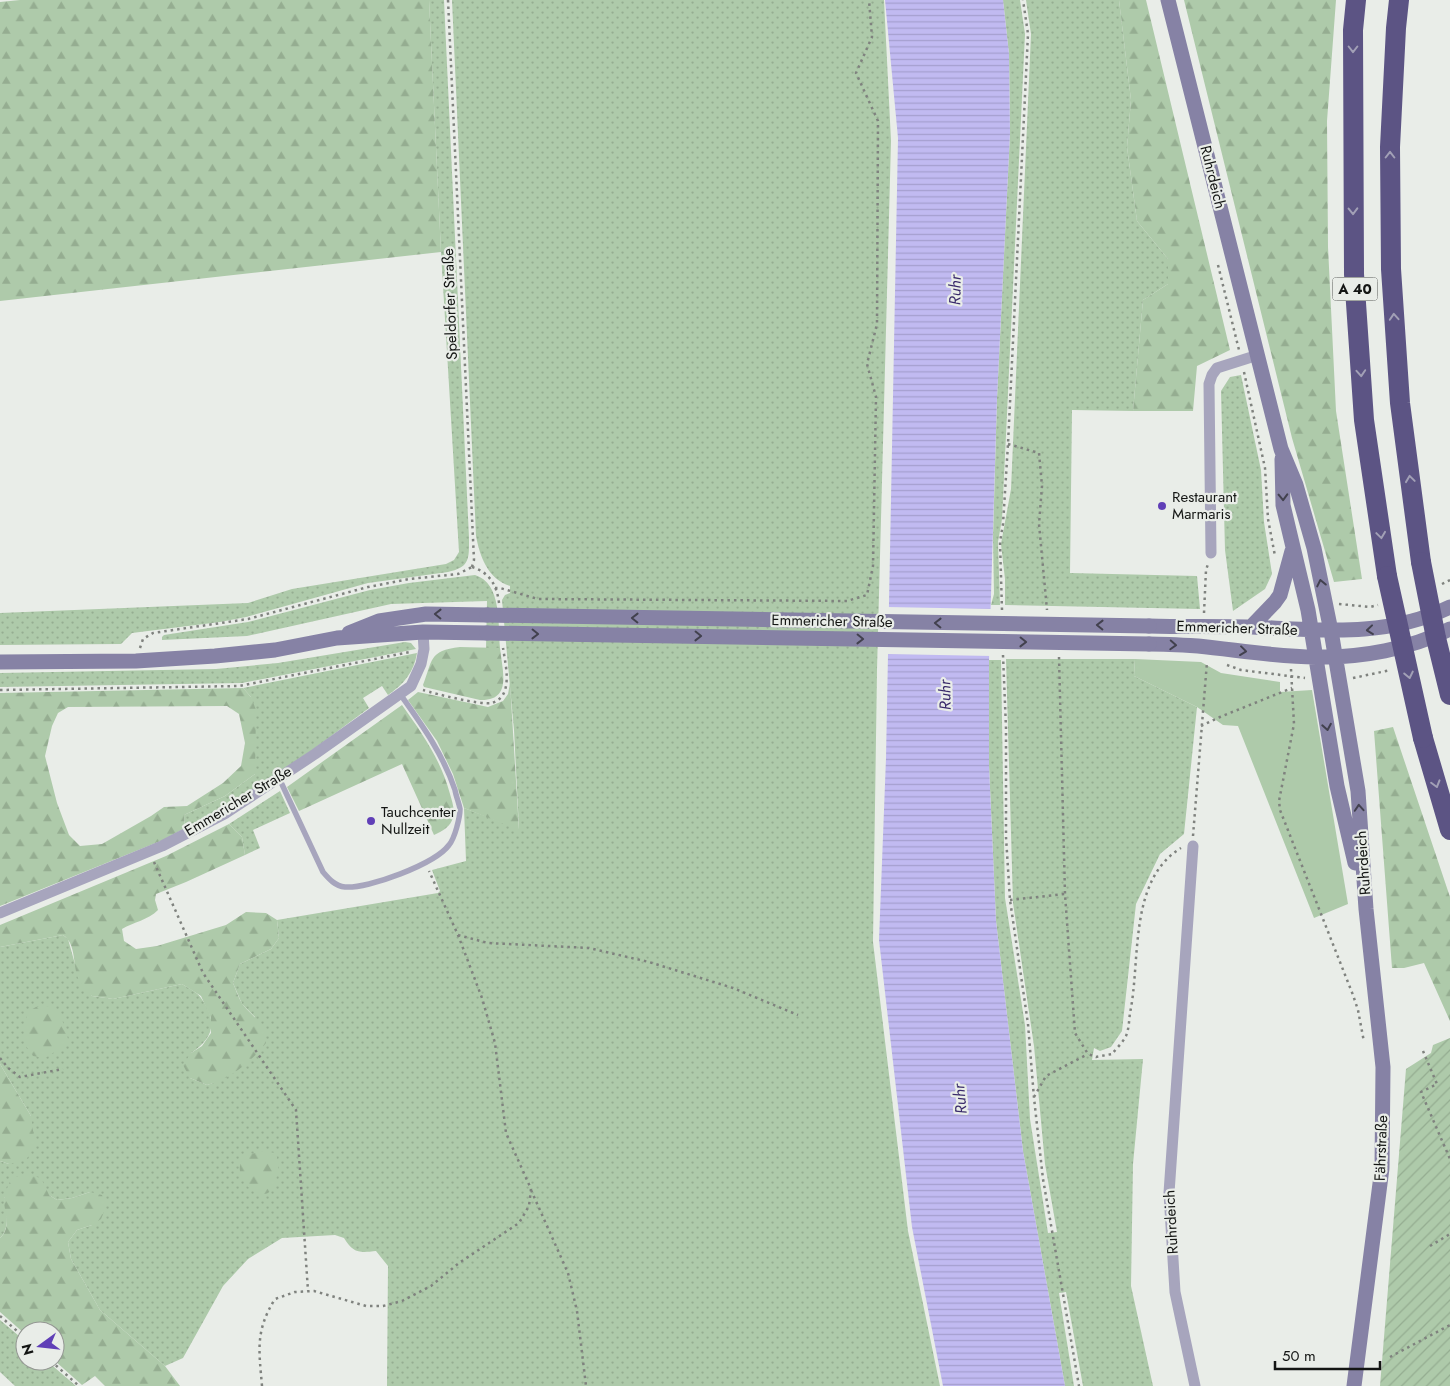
<svg xmlns="http://www.w3.org/2000/svg" width="1450" height="1386" font-family="Jost,sans-serif">
<style>
.grass{fill:url(#grass-dots)}
.forest{fill:url(#forest-firs);fill-rule:evenodd}
.park{fill:#aecaaa}
.garden{fill:url(#garden-furrows)}
.water{fill:url(#water-rules)}
.pier{fill:#e9ede8}
.lines{fill:none;stroke-linecap:round;stroke-linejoin:round}
.path{stroke:#7f827e;stroke-width:2.5;stroke-dasharray:2.5 4;stroke-linecap:butt}
.lane{stroke:#a7a5bd;stroke-width:5.5}
.street{stroke:#a7a5bd;stroke-width:11}
.secondary{stroke:#8682a5;stroke-width:15}
.highway{stroke:#5c5484;stroke-width:20}
.secondary-bridge{stroke:#8682a5;stroke-width:15}
.highway-bridge{stroke:#5c5484;stroke-width:20}
.oneway{stroke:#a2a0b6}
.oneway2{stroke:#42414e}
.poi-dot{fill:#603fb7;stroke:#e9ede8;stroke-width:2}
.labels{text-anchor:middle;dominant-baseline:central;stroke-width:4.5;stroke-linejoin:round;paint-order:stroke}
.shield{fill:#e9ede8;stroke:#545654;stroke-width:1}
.shield-label{font-size:14px;font-weight:bold;fill:#141614}
.street-label{font-size:15px;fill:#141614;stroke:#e9ede8}
.poi-label{font-size:15px;fill:#141614;stroke:#e9ede8;text-anchor:start}
.water-label{font-size:16px;font-style:italic;fill:#3a2b6b;stroke:#e9ede8}
</style>
<defs>
<pattern id="grass-dots" width="8" height="8" patternUnits="userSpaceOnUse" patternTransform="scale(1.25)"><rect width="8" height="8" fill="#aecaaa"/><path d="M2 2h.1M6 6h.1" fill="none" stroke="#95ad91" stroke-width="1.8" stroke-linecap="round"/></pattern>
<pattern id="forest-firs" width="22" height="20" patternUnits="userSpaceOnUse" patternTransform="scale(1.25)"><rect width="22" height="20" fill="#aecaaa"/><path d="M5 1l3.5 6h-7zM16 11l3.5 6h-7z" fill="#95ad91"/></pattern>
<pattern id="garden-furrows" width="10" height="10" patternUnits="userSpaceOnUse" patternTransform="scale(1.25)"><rect width="10" height="10" fill="#aecaaa"/><path d="M-1 1l2-2M0 10L10 0M9 11l2-2" fill="none" stroke="#95ad91"/></pattern>
<pattern id="water-rules" width="6" height="5" patternUnits="userSpaceOnUse" patternTransform="scale(1.25)"><rect width="6" height="5" fill="#c1baf1"/><path d="M0 2.5h6" fill="none" stroke="#a59fce"/></pattern>
</defs>
<rect width="100%" height="100%" fill="#e9ede8"/>
<!-- grass -->
<path class="grass" d="M429,0h15l25,538c0,21 1,29 -21,34l-80,11 -122,34 -26,5 -88,11 -11,11 -121,1v-32l248,-10 44,-14 154,-25 8,-4 5,-8 -18,-300z
M452,0h432l7,141 -14,529 -4,272 35,289 32,155h-553l1,-120 -12,-15c-17,2 -23,2 -32,-13l-9,-3 -53,3 -34,21 -25,27 -40,72 -18,8 -65,-56 -29,-51 -3,-17 9,-12 15,-5 -2,-33 -18,6 -15,2 -8,-5 -45,2c2,14 7,30 -4,41v-77l9,3 22,-48 -31,-52v-117l63,-12 5,4 7,25 17,32 21,3 69,-15c6,4 15,8 19,14 17,23 13,40 -10,55l-1,25 17,7 6,-2 42,-66 -13,-13 -9,-21 7,-19 31,-15 8,-11 -2,-18 161,-27 2,-2 -8,-21 34,-9 -2,-53 55,21 -5,-99 -12,-130 3,-5 5,-2v-7c-22,-7 -30,-29 -34,-50z
M1003,0h17l5,34 -23,485 -4,23 2,63h-9l3,-11 -1,-56 4,-140 13,-265 -1,-79z
M1026,0h93l12,100 -4,47 10,74 31,38v25l-25,16 -10,111 -61,-1 -2,163 127,3 3,33 -195,-4v-26l-4,-35 10,-55 20,-455z
M1241,375l20,95 3,52 8,52 -7,15 -32,22 -8,-61 -4,-159 9,-14z
M475,575c27,8 23,50 25,73h-14l1,-47 -96,3 -144,32 -85,4v-3l2,-2 84,-13 122,-32 39,-7z
M405,642l6,1 5,6 -174,34 -242,4v-14l216,-4 62,-6z
M417,653c-3,19 -13,31 -29,42l-6,-9 -19,12 6,10c-30,22 -60,45 -91,66 -30,20 -62,37 -93,54l-1,-13 41,-19 30,-22 -4,-77 -8,-9z
M1006,659h129l-1,17 63,31 -13,127 -24,20 -24,50 -14,127 -11,16 -11,4 -6,-3 -2,12 51,-1 -10,105 -2,122 22,100h-70l-17,-94 -7,1 15,93h-9l-42,-235 -27,-230 -7,-155v-106h12l4,238 20,127 5,94 18,114 9,-1 -12,-68 -11,-118 -21,-143z
M280,791l10,22 -37,17 7,18 -15,7 -3,-18 -13,-13z
M0,1320l25,21v20h22l29,25h-61l-15,-14z"/>
<!-- forest -->
<path class="forest" d="M20,0h409l12,252 -441,49v-299z
M1119,0h27l84,350 -33,16 -4,45h-60l10,-111 25,-16v-25l-31,-38 -10,-74 4,-47z
M1184,0h152l-9,121 1,126 8,164 26,168 -28,3 -42,-144z
M460,647l40,1c2,22 13,53 -20,52l-56,-13 -1,-2c10,-25 5,-34 37,-38z
M510,683l9,147 -55,-22 -11,-34 -16,-33 -29,-41 10,-8 70,15 15,-6 5,-7z
M243,688l8,9 5,13 -1,64 -30,22 -41,19 1,13 -22,12 -163,66v-213zM227,706l12,8 6,29 -4,23 -18,17 -36,23 -23,1 -13,9 -49,28 -22,2 -11,-11 -12,-32 -12,-47 7,-30 6,-13 10,-6z
M402,705c20,28 39,55 48,89 2,7 5,15 3,23 -2,10 -11,14 -19,18l-32,-71 -103,47 -12,-24z
M1393,727l57,170v124l-26,-58 -20,5h-12l-18,-237z
M229,824l13,13 3,18 -59,27 -30,12 -1,6 3,10c-10,10 -24,12 -36,19l2,12 12,8 21,-3 69,-21 20,-13 20,1 11,7 2,18 -8,11 -31,15 -7,19c3,7 6,16 10,22 12,14 22,18 23,38 -14,18 -36,36 -59,42l-17,-7 -7,-13 8,-12 11,-7 9,-13v-15l-10,-22 -19,-12 -69,15 -21,-3c-4,-5 -10,-10 -13,-16 -7,-14 -2,-36 -16,-45l-63,12v-22l166,-69z
M51,1006l10,10 7,23 -4,7 -19,12 -12,-2 -7,-10 -3,-19 6,-16 7,-4z
M0,1064l31,52 4,29 -9,15 -17,4 -9,-3z
M263,1151l12,2c4,8 4,12 2,22 -1,3 -1,8 -3,11 -10,21 -37,-3 -34,-20 0,-3 3,-7 4,-10z
M24,1174l17,4 8,17 8,5 15,-2 18,-6 12,3 4,12 -5,12 -9,6 -15,5 -9,12 3,17 29,51 65,56 15,20h-75l-10,-10 -13,9 -27,-24v-30h-30v3l-25,-22v-74c12,-11 4,-25 4,-39 0,-6 5,-14 7,-20z"/>
<!-- park -->
<path class="park" d="M1135,659l66,3 20,11 59,9v10l32,-2 36,214 -34,14 -76,-192 -15,-1 -26,-18 -63,-31z"/>
<!-- garden -->
<path class="garden" d="M1450,1038v348h-70l26,-317 25,-16 2,-8z"/>
<!-- water -->
<path class="water" d="M885,0h118l6,54 1,79 -13,265 -8,262v106l7,155 27,230 42,235h-122l-31,-159 -33,-287 7,-182 12,-620z"/>
<!-- pier -->
<path class="pier" d="M887,607l106,2 -1,47 -106,-2z"/>
<g class="lines">
<!-- path -->
<path class="path" d="M448,0l26,560 -2,7
M1218,265l21,85
M1244,372l21,96 3,51 7,37
M1008,444l31,9 3,33 -3,38 8,86
M472,567c17,5 25,18 27,36
M1442,584l8,-4
M495,588h5l38,11 309,2 20,-6 6,-29 3,-169 -9,-33 10,-40 1,-203 -22,-48 16,-36 -3,-37
M1339,604l31,3 8,-2
M1002,610l-2,-68 3,-18 5,-80 20,-410 -5,-34
M1204,613l2,-43 2,-6
M140,648l3,-9 10,-6 95,-14 120,-32 41,-8 49,-5 14,-7
M1003,655l3,73v109l4,63 18,124 6,74 9,81 36,207
M1059,657l6,237 10,139 13,21 8,3 16,-3c4,-5 11,-12 14,-18 3,-7 3,-16 4,-23 11,-52 -2,-133 51,-165
M1227,665l14,5 64,8
M1291,669l3,55 -15,77 1,9 73,185 5,15 6,32
M1353,678l38,-8
M0,690l239,-4 171,-34
M423,690c13,4 56,15 69,13 6,-2 11,-6 13,-13 4,-12 0,-29 -2,-42
M1201,726l19,-9 72,-29
M1193,836l14,-174
M154,862l49,111 93,137 12,181
M1010,900l55,-6
M458,935l30,8 101,5 60,14 84,26 65,27
M1423,1051l14,33 -16,8 29,67
M0,1058l8,10 12,9 43,-8
M1034,1097l12,-21 42,-22
M531,1190l37,83 9,38 9,75
M1430,1246l20,-12
M0,1316l25,22
M1390,1357l60,-32
M51,1361l28,25
M262,1386c-3,-36 -7,-55 13,-87l20,-7 19,-1 52,15h17l19,-5 29,-15 28,-23 60,-40 10,-17 2,-17 -25,-56 -11,-90 -13,-45 -24,-63 -29,-64"/>
<!-- lane -->
<path class="lane" d="M279,778l44,94c6,7 12,14 22,15 23,2 90,-23 104,-42 6,-7 11,-28 11,-36 -1,-6 -4,-13 -5,-19 -12,-36 -33,-65 -55,-96"/>
<!-- street -->
<path class="street" d="M1211,553l-2,-169 3,-9 5,-7 41,-13
M1193,846l-24,347 6,99 20,94
M0,913l162,-67 64,-33 89,-59 96,-68 10,-22 3,-15 -1,-17"/>
<!-- secondary -->
<path class="secondary" d="M1168,0l113,449 15,36 18,63 17,83 27,160 8,118 17,158 -1,101 -28,218
M1282,459l1,46 25,105 29,176 18,77
M1149,626c34,1 69,0 103,1 69,3 134,11 198,-20
M1251,627l24,-25 5,-7 12,-44
M349,633l30,-12 47,-7 61,1
M1149,644c16,0 33,1 49,2 40,4 79,11 118,11 45,1 94,-8 134,-28
M0,662l136,-1 79,-5 60,-6 62,-12 86,-6 64,1"/>
<!-- highway -->
<path class="highway" d="M1356,0l-3,30 1,244 10,146 23,156
M1399,0l-3,28 -6,119 1,122 9,134 21,159
M1423,738l27,92"/>
<!-- secondary-bridge -->
<path class="secondary-bridge" d="M487,615l662,11
M487,633l662,11"/>
<!-- highway-bridge -->
<path class="highway-bridge" d="M1421,562l15,76 14,57
M1387,576l36,162"/>
</g>
<!-- one-way arrows -->
<defs><path id="oneway-chevron" d="M-2-3.5L2.5 0L-2 3.5" fill="none" stroke-width="1.6" stroke-linecap="round" stroke-linejoin="round" transform="scale(1.25)"/></defs>
<g class="oneway">
<use href="#oneway-chevron" transform="translate(1353 49) rotate(90)"/>
<use href="#oneway-chevron" transform="translate(1390 155) rotate(-90)"/>
<use href="#oneway-chevron" transform="translate(1353 211) rotate(89)"/>
<use href="#oneway-chevron" transform="translate(1394 317) rotate(-94)"/>
<use href="#oneway-chevron" transform="translate(1361 373) rotate(86)"/>
<use href="#oneway-chevron" transform="translate(1410 479) rotate(-98)"/>
<use href="#oneway-chevron" transform="translate(1381 535) rotate(82)"/>
<use href="#oneway-chevron" transform="translate(1409 675) rotate(78)"/>
<use href="#oneway-chevron" transform="translate(1436 784) rotate(74)"/>
</g>
<g class="oneway2">
<use href="#oneway-chevron" transform="translate(1283 497) rotate(88)"/>
<use href="#oneway-chevron" transform="translate(1321 583) rotate(-102)"/>
<use href="#oneway-chevron" transform="translate(438 614) rotate(-179)"/>
<use href="#oneway-chevron" transform="translate(635 618) rotate(-179)"/>
<use href="#oneway-chevron" transform="translate(938 623) rotate(-179)"/>
<use href="#oneway-chevron" transform="translate(1100 625) rotate(-179)"/>
<use href="#oneway-chevron" transform="translate(1370 630) rotate(174)"/>
<use href="#oneway-chevron" transform="translate(535 634) rotate(1)"/>
<use href="#oneway-chevron" transform="translate(698 636) rotate(1)"/>
<use href="#oneway-chevron" transform="translate(860 639) rotate(1)"/>
<use href="#oneway-chevron" transform="translate(1023 642) rotate(1)"/>
<use href="#oneway-chevron" transform="translate(1173 645) rotate(3)"/>
<use href="#oneway-chevron" transform="translate(1243 651) rotate(7)"/>
<use href="#oneway-chevron" transform="translate(1327 727) rotate(80)"/>
<use href="#oneway-chevron" transform="translate(1359 808) rotate(-94)"/>
</g>
<!-- markers -->
<g class="poi-dot">
<circle cx="1162" cy="506" r="5"/>
<circle cx="371" cy="821" r="5"/>
</g>
<g class="labels">
<!-- shield labels -->
<rect class="shield" x="1332.5" y="277.5" width="45" height="23" rx="4"/>
<g class="shield-label">
<text x="1355" y="289">A 40</text>
</g>
<!-- street labels -->
<g class="street-label">
<text transform="translate(1213 177) rotate(76)">Ruhrdeich</text>
<text transform="translate(450 304) rotate(-92)">Speldorfer Straße</text>
<text transform="translate(832 621) rotate(1)">Emmericher Straße</text>
<text transform="translate(1237 628) rotate(2)">Emmericher Straße</text>
<text transform="translate(238 801) rotate(-31)">Emmericher Straße</text>
<text transform="translate(1363 863) rotate(-94)">Ruhrdeich</text>
<text transform="translate(1381 1148) rotate(-88)">Fährstraße</text>
<text transform="translate(1171 1222) rotate(-93)">Ruhrdeich</text>
</g>
<!-- poi labels -->
<g class="poi-label">
<text x="1172" y="497">Restaurant<tspan x="1172" dy="17">Marmaris</tspan></text>
<text x="381" y="812">Tauchcenter<tspan x="381" dy="17">Nullzeit</tspan></text>
</g>
<!-- water labels -->
<g class="water-label">
<text transform="translate(955 290) rotate(-89)">Ruhr</text>
<text transform="translate(945 695) rotate(-91)">Ruhr</text>
<text transform="translate(960 1099) rotate(-95)">Ruhr</text>
</g>
</g>
<!-- north arrow -->
<g transform="translate(40 1346) rotate(255)"><circle r="24" fill="#e9ede8" stroke="#949793"/>
<path d="M0-4L9 19L0 12L-9 19Z" fill="#603fb7"/>
<text y="-8" font-size="14" font-weight="bold" text-anchor="middle" fill="#141614">N</text>
</g>
<!-- scale -->
<path d="M1275 1361v8h105v-8" fill="none" stroke="#141614" stroke-width="2.5"/>
<text x="1282" y="1361" font-size="15" fill="#141614" stroke="#e9ede8" stroke-width="4" paint-order="stroke">50 m</text>
</svg>
